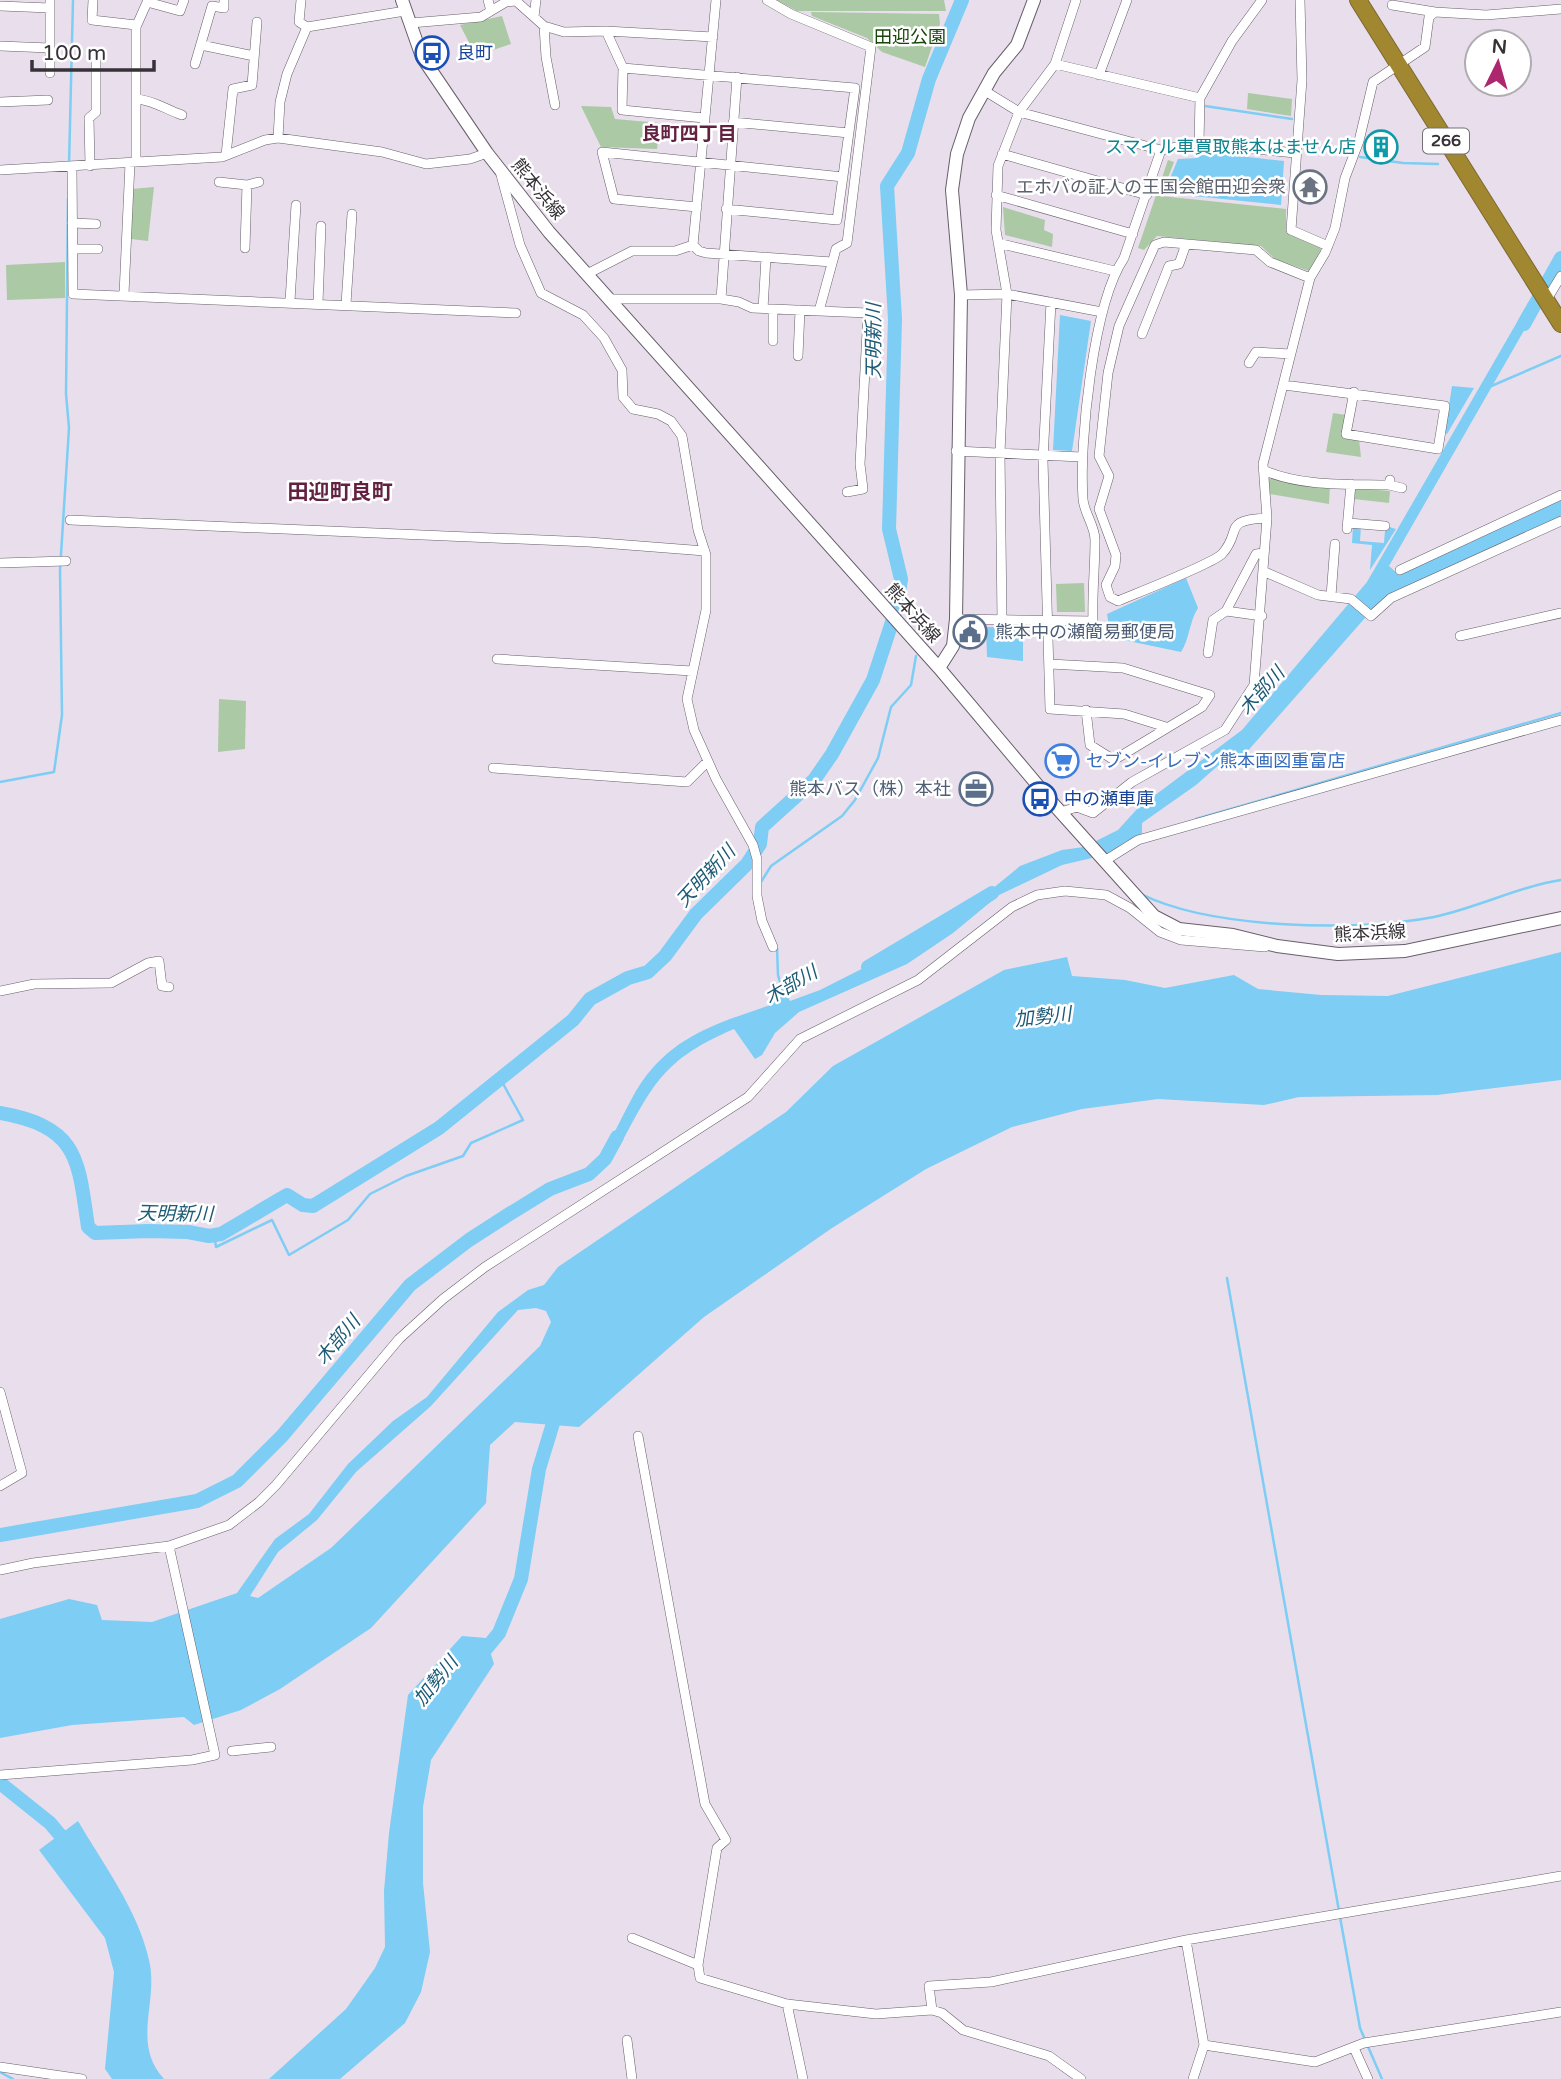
<svg xmlns="http://www.w3.org/2000/svg" width="1561" height="2079" font-family="'Varela Round','Noto Sans JP',sans-serif">
<style>
.green{fill:#abc9a5}
.water{fill:#7dcdf4;fill-rule:evenodd}
.lines{fill:none;stroke-linecap:round;stroke-linejoin:round}
.stream{stroke:#7dcdf4;stroke-width:2.5}
.river{stroke:#7dcdf4;stroke-width:14}
.street-casing{stroke:#685f6b;stroke-width:10}
.secondary-casing{stroke:#685f6b;stroke-width:14}
.highway-casing{stroke:#7c6932;stroke-width:18}
.street{stroke:#fff;stroke-width:9}
.secondary{stroke:#fff;stroke-width:12}
.highway{stroke:#a18730;stroke-width:16}
.labels{text-anchor:middle;dominant-baseline:central;stroke-width:5;stroke-linejoin:round;paint-order:stroke}
.shield{fill:#fff;stroke:#727073;stroke-width:2}
.shield-label{font-size:16px;font-weight:bold;fill:#363237}
.park-label{font-size:18px;fill:#164509;stroke:#fff}
.transit-label{font-size:18px;fill:#164399;stroke:#fff;text-anchor:start}
.culture-label{font-size:18px;fill:#0d838f;stroke:#fff;text-anchor:end}
.worship-label{font-size:18px;fill:#5b616d;stroke:#fff;text-anchor:end}
.street-label{font-size:18px;fill:#363237;stroke:#fff}
.service-label{font-size:18px;fill:#4e5e75;stroke:#fff;text-anchor:start}
.shop-label{font-size:18px;fill:#366cbe;stroke:#fff;text-anchor:start}
.neighbourhood-label{font-size:19px;font-weight:bold;fill:#622140;stroke:#fff}
.water-label{font-size:19px;font-style:italic;fill:#1c5a75;stroke:#fff}
.quarter-label{font-size:21px;font-weight:bold;fill:#622140;stroke:#fff}
</style>
<rect width="100%" height="100%" fill="#e9deec"/>
<!-- green -->
<path class="green" d="M777,0h167l2,11h-149z
M811,12l128,2 1,10 -15,43 -43,-15 -15,-14 -55,-22z
M502,16l9,28 -35,12 -16,-31z
M1248,93l44,6 -1,17 -44,-7z
M581,106l30,1 4,12 45,4 -3,26 -56,-2z
M1168,160l6,2 -13,34 125,13v24l36,15 -13,23 -34,-12 -14,-13 -104,-10 -13,14 -6,-2z
M154,187l-6,54 -17,-2 1,-50z
M1003,207l42,13 -1,10 9,4 -1,13 -47,-12z
M65,262v36l-58,2 -1,-35z
M1333,413l13,2 -3,21 16,3 2,18 -35,-5z
M1268,478l50,9 12,-2 -1,19 -59,-10z
M1355,488l35,3 -1,12 -35,-4z
M1084,583l1,29h-28l-1,-28z
M219,699l27,2 -1,48 -27,3z"/>
<!-- water -->
<path class="water" d="M1204,152l80,9 -3,44 -117,-12 14,-34 20,-1z
M1528,303l6,10 -145,253 10,9 162,-75v19l-170,79 -26,20 -120,136 -24,9 -25,22 -54,38v12l-17,7 -16,12 -47,11 -63,30 -46,38 -46,31 -108,48 -24,21 -13,22 -7,4 -21,-30c-78,33 -83,62 -122,131l-8,-10c14,-21 23,-46 37,-67 34,-49 78,-60 132,-79l6,-10 8,1 3,6 30,-11 127,-64 73,-60 42,-16 22,-3 34,-17 20,-22 104,-78 125,-148z
M1060,315l31,6 -19,130 -19,-1z
M1452,386l22,2 -27,46 -2,-2z
M1353,526h8l-1,15 24,2 1,-13 4,-3 7,2 -26,41 2,-25 -20,-2z
M1186,578l12,30c-9,14 -8,30 -17,44l-62,-13 -10,-13 -2,-12z
M986,627l37,1v33l-36,-4z
M1561,952v128l-124,15 -138,2 -35,8 -106,-6 -76,10 -70,18 -86,42 -94,59 -128,89 -125,110 -64,-5 -25,23 -4,58 -115,125 -91,61 -39,21 -47,15 -10,-8 -112,8 -72,13v-119l69,-20 28,6 5,15 50,2 85,-29 38,-54 34,-25 39,-50 45,-43 34,-24 71,-85 30,-22 16,-5 14,-18 228,-155 47,-46 171,-96 63,-13 5,19 53,4 40,8 69,-13 24,14 63,6 67,1zM536,1308l10,3 5,11 -11,24 -209,202 -73,50 -8,-2 28,-44 39,-32 39,-48 75,-66 87,-96z
M462,1636l24,2 8,26 -63,96 -8,47v76l7,69 -9,40 -16,31 -65,56h-71l77,-70 29,-41 10,-21 -1,-56 5,-58 19,-138z
M78,1821c25,43 60,89 71,139 10,42 -18,83 15,119h-52l-7,-10 9,-97 -9,-34 -66,-88z"/>
<g class="lines">
<!-- stream -->
<path class="stream" d="M1205,106l87,13
M1360,157l43,6 35,1
M69,165l4,-165
M1489,387l72,-31
M0,782l54,-10 8,-57 -2,-145 9,-142 -3,-34 2,-195
M1196,819l365,-106
M761,882l10,-16 71,-50 13,-16 23,-42 13,-51 20,-22 5,-29
M1141,894c70,35 216,38 293,23 43,-9 83,-30 127,-37
M777,948l1,27 6,21
M214,1233l2,14 56,-27 17,35 59,-35 22,-26 36,-18 57,-20 8,-13 52,-23 -22,-40
M1227,1278l112,633
M1340,1917l20,111 22,51
M0,2072l13,7"/>
<!-- river -->
<path class="river" d="M1524,324l37,-66
M868,967l124,-74
M0,1113c79,14 78,46 88,114l7,6 53,-2 40,1 21,4 12,-2 66,-39 16,10 10,1 126,-78 134,-108 17,-21 38,-21 20,-6 17,-16 31,-42 51,-50 13,-20 2,-17 52,-47 18,-26 41,-74 24,-73 4,-28 -12,-50 6,-210 -8,-133 21,-33 21,-74 33,-79
M0,1535l197,-34 40,-20 45,-45 128,-151 59,-45 42,-27 39,-24 39,-15 16,-15 12,-22
M476,1661l23,-28 22,-54 18,-110 19,-62
M0,1783l50,40 21,25"/>
<defs>
<path id="street" d="M93,0l-1,20 44,5
M301,0l-2,22 8,5
M488,0l3,11
M1300,0l2,80 -11,150 37,16
M147,2l33,9 4,-11
M1392,5l43,7
M0,6l50,2
M534,17l2,-17
M411,23l70,-6 25,-15 10,-1 28,25 20,6 42,-1 107,6
M544,26l2,31 9,48
M606,31l17,37 232,20 -18,132 -111,-11
M201,45l53,11
M0,46l50,2v-48
M195,64l17,-58 12,2v-8
M1055,64l21,-64
M623,68l-1,42 82,8
M50,73v-25
M1099,75l28,-75
M985,91l34,21 142,38 38,-7
M1200,98l32,-57 30,-41
M137,99c18,2 28,10 45,16
M0,102l48,-2
M733,122l116,11
M278,138l2,-36 7,-28 20,-47 98,-16
M1002,154l145,41
M226,155l7,-66 19,-4 5,-63
M136,162v-135l12,-27
M90,166l-1,-48 7,-6v-53
M72,167l1,127 443,19
M0,170l222,-13 43,-17 13,-2 104,14 44,12 44,-5 17,-6
M501,175l19,70 21,48 42,22 21,23 18,32 1,27 10,12 25,5 13,7 11,15 16,94 8,25v55l-19,89 7,31 22,49 37,66 4,14v37l5,25 11,26
M219,182l28,3 12,-3
M996,195l137,39
M697,207l-83,-8 -12,-47 241,25
M72,223l24,1
M998,243l117,28
M693,245l6,6 7,2 126,9
M245,248l2,-63
M73,249h25
M587,274l45,-23h43l18,-6 23,-245
M124,294l6,-131
M961,295l46,-1 95,18
M610,299h111l18,3 13,6 67,3 17,-62 11,-6 24,-196 -80,-33 -24,-14
M721,299l16,-222
M290,301l6,-96
M1546,301l15,-25
M1051,302l-8,158 7,249 74,5 42,13
M318,303l3,-77
M346,304l6,-90
M763,309l3,-52
M773,309v32
M819,311l49,2 -8,151 3,25 -16,3
M1142,334l27,-68 10,-2 7,-20
M798,356l2,-46
M1249,363l7,-11 34,2
M1284,385l161,21 -7,43 -92,-15 8,-42
M956,451l125,6
M1263,470c39,17 84,14 126,15l1,-5
M1389,485l13,3
M1267,518c-46,2 -24,13 -45,36 -10,10 -85,39 -104,47l-8,-4 -4,-12 9,-19 1,-11 -17,-46 10,-33 -10,-20 9,-83 11,-47 36,-81 9,-3 92,8 14,12 40,16
M70,520l519,22 116,9
M1348,523l37,3
M1347,529l4,-45
M0,563l66,-2
M1400,570l161,-75
M1265,572l53,23 33,4 20,17 20,-18 170,-77
M1331,596l4,-52
M1262,616l-36,-5 30,-57 8,-1
M956,619l137,2c-1,-28 2,-54 2,-81 0,-14 -11,-27 -12,-41 -4,-56 10,-195 41,-241l37,-108
M1002,619l-2,-166 7,-159 -11,-64 2,-64 21,-54 36,-48 145,34 -1,45 96,10
M1460,636l101,-23
M1208,653l5,-33 13,-9
M497,659l195,12
M1050,664l73,4 87,27 -8,12 -88,53 -24,-15 -4,-35
M493,768l194,14 21,-21
M1061,812l16,-5 16,6 39,-31 93,-52 29,-45 13,-167 -4,-54 47,-186 15,-25 10,-25 10,-50 14,-37 14,-59 52,-35 4,-30 6,-5 51,3 75,-6
M1106,860l32,-20 423,-120
M0,991l34,-7 77,-1 37,-20 11,-2 3,25 7,1
M0,1392l22,81 -22,13
M638,1436l67,368 21,36 -9,8 -19,117 2,13 87,26 89,10 56,-4 10,3 21,17 86,26 32,23
M0,1570l33,-7 136,-17 60,-21 30,-23 17,-17 123,-146 44,-40 42,-32 263,-170 52,-58 118,-59 94,-73 25,-12 28,-4 41,4 24,13 30,24 21,8 84,7
M232,1751l39,-4
M0,1775l192,-15 23,-5 -46,-209
M632,1938l66,27
M1186,1940l18,105 -11,34
M787,2004l16,75
M932,2010l-3,-24 62,-4 195,-42 375,-64
M627,2040l5,39
M1204,2045l111,17 49,-19 197,-31
M1354,2048l14,31
M0,2067l82,12"/>
<path id="secondary" d="M402,0l20,57 65,96 62,79 390,436 117,139 98,109 25,13 54,6 44,11 61,8 67,-3 156,-33
M939,668l14,-22 3,-27 5,-324 -9,-105 5,-36 12,-36 25,-45 23,-28 17,-45"/>
<path id="highway" d="M1358,0l203,324"/>
</defs>
<!-- street casing -->
<use href="#street" class="street-casing"/>
<!-- secondary casing -->
<use href="#secondary" class="secondary-casing"/>
<!-- highway casing -->
<use href="#highway" class="highway-casing"/>
<!-- street -->
<use href="#street" class="street"/>
<!-- secondary -->
<use href="#secondary" class="secondary"/>
<!-- highway -->
<use href="#highway" class="highway"/>
</g>
<!-- icons -->
<defs>
<symbol id="bus-ring" viewBox="-11 -11 22 22"><circle r="9.5" fill="#fff" stroke="#1a4fb4" stroke-width="1.5"/><path d="M-5-6H5V4H4V6H2V4H-2V6H-4V4H-5ZM-3.5-4V0h7V-4ZM-3.5 1.2v1.5H-2V1.2ZM2 1.2v1.5H3.5V1.2Z" fill="#1a4fb4"/></symbol>
<symbol id="building-ring" viewBox="-11 -11 22 22"><circle r="9.5" fill="#fff" stroke="#0f9aa8" stroke-width="1.5"/><path d="M-4-6H4V6H1V3H-1V6H-4ZM-2.5-4.3h1.7v1.8h-1.7ZM.8-4.3h1.7v1.8H.8ZM-2.5-1h1.7V.8h-1.7ZM.8-1h1.7V.8H.8Z" fill="#0f9aa8"/></symbol>
<symbol id="temple-ring" viewBox="-11 -11 22 22"><circle r="9.5" fill="#fff" stroke="#6b7280" stroke-width="1.5"/><path d="M0-6L5-2H3V0L6.5 2.5H4V6H1.5V3h-3V6H-4V2.5H-6.5L-3 0V-2H-5Z" fill="#6b7280"/></symbol>
<symbol id="civic-ring" viewBox="-11 -11 22 22"><circle r="9.5" fill="#fff" stroke="#5c6f8a" stroke-width="1.5"/><path d="M-.6-6.5H3V-4.5H.6V-3L4-1V1h2V6H-6V1h2V-1L-.6-3ZM-1.2 2.5V6h2.4V2.5Z" fill="#5c6f8a"/></symbol>
<symbol id="supermarket-ring" viewBox="-11 -11 22 22"><circle r="9.5" fill="#fff" stroke="#3f7fe0" stroke-width="1.5"/><path d="M-6-5.5h2.5l.6 2H6L4.5 2H-2.5L-4.4-4H-6ZM-1.5 3.2a1.3 1.3 0 1 0 .1 0ZM3 3.2a1.3 1.3 0 1 0 .1 0Z" fill="#3f7fe0"/></symbol>
<symbol id="office-ring" viewBox="-11 -11 22 22"><circle r="9.5" fill="#fff" stroke="#5c6f8a" stroke-width="1.5"/><path d="M-6-3h4V-5.5h4V-3h4V5H-6ZM-1-4.5V-3h2v-1.5ZM-6 0V1H6V0Z" fill="#5c6f8a"/></symbol>
</defs>
<g fill-rule="evenodd">
<use href="#bus-ring" x="413" y="34" width="38" height="38"/>
<use href="#building-ring" x="1362" y="128" width="38" height="38"/>
<use href="#temple-ring" x="1291" y="168" width="38" height="38"/>
<use href="#civic-ring" x="951" y="613" width="38" height="38"/>
<use href="#supermarket-ring" x="1043" y="742" width="38" height="38"/>
<use href="#office-ring" x="957" y="770" width="38" height="38"/>
<use href="#bus-ring" x="1021" y="780" width="38" height="38"/>
</g>
<g class="labels">
<!-- shield labels -->
<rect class="shield" x="1423" y="128.5" width="46" height="25" rx="5"/>
<g class="shield-label">
<text x="1446" y="141">266</text>
</g>
<!-- park labels -->
<g class="park-label">
<text x="910" y="37">田迎公園</text>
</g>
<!-- transit labels -->
<g class="transit-label">
<text x="457" y="53">良町</text>
<text x="1064" y="799">中の瀬車庫</text>
</g>
<!-- culture labels -->
<g class="culture-label">
<text x="1356" y="147">スマイル車買取熊本はません店</text>
</g>
<!-- worship labels -->
<g class="worship-label">
<text x="1286" y="187">エホバの証人の王国会館田迎会衆</text>
</g>
<!-- street labels -->
<g class="street-label">
<text transform="translate(538 189) rotate(51)">熊本浜線</text>
<text transform="translate(913 613) rotate(48)">熊本浜線</text>
<text transform="translate(1370 933) rotate(-3)">熊本浜線</text>
</g>
<!-- service labels -->
<g class="service-label">
<text x="995" y="632">熊本中の瀬簡易郵便局</text>
<text x="951" y="789" text-anchor="end">熊本バス（株）本社</text>
</g>
<!-- shop labels -->
<g class="shop-label">
<text x="1086" y="761">セブン-イレブン熊本画図重富店</text>
</g>
<!-- neighbourhood labels -->
<g class="neighbourhood-label">
<text x="689" y="134">良町四丁目</text>
</g>
<!-- water labels -->
<g class="water-label">
<text transform="translate(874 341) rotate(-90)">天明新川</text>
<text transform="translate(1262 691) rotate(-48)">木部川</text>
<text transform="translate(706 876) rotate(-47)">天明新川</text>
<text transform="translate(791 985) rotate(-30)">木部川</text>
<text transform="translate(1043 1017) rotate(-6)">加勢川</text>
<text transform="translate(175 1214) rotate(1)">天明新川</text>
<text transform="translate(338 1340) rotate(-50)">木部川</text>
<text transform="translate(436 1681) rotate(-51)">加勢川</text>
</g>
<!-- quarter labels -->
<g class="quarter-label">
<text x="340" y="492">田迎町良町</text>
</g>
</g>
<!-- north arrow -->
<g transform="translate(1498 63) rotate(5)"><circle r="33" fill="#ffffff" stroke="#afadaf" stroke-width="2"/>
<path d="M0-5L12 26L0 18L-12 26Z" fill="#ad276e"/>
<text y="-10" font-size="19" font-weight="bold" text-anchor="middle" fill="#363237">N</text>
</g>
<!-- scale -->
<path d="M32 60v10h122v-10" fill="none" stroke="#363237" stroke-width="3.5"/>
<text x="42" y="60" font-size="21" fill="#363237" stroke="#ffffff" stroke-width="5" paint-order="stroke">100 m</text>
</svg>
